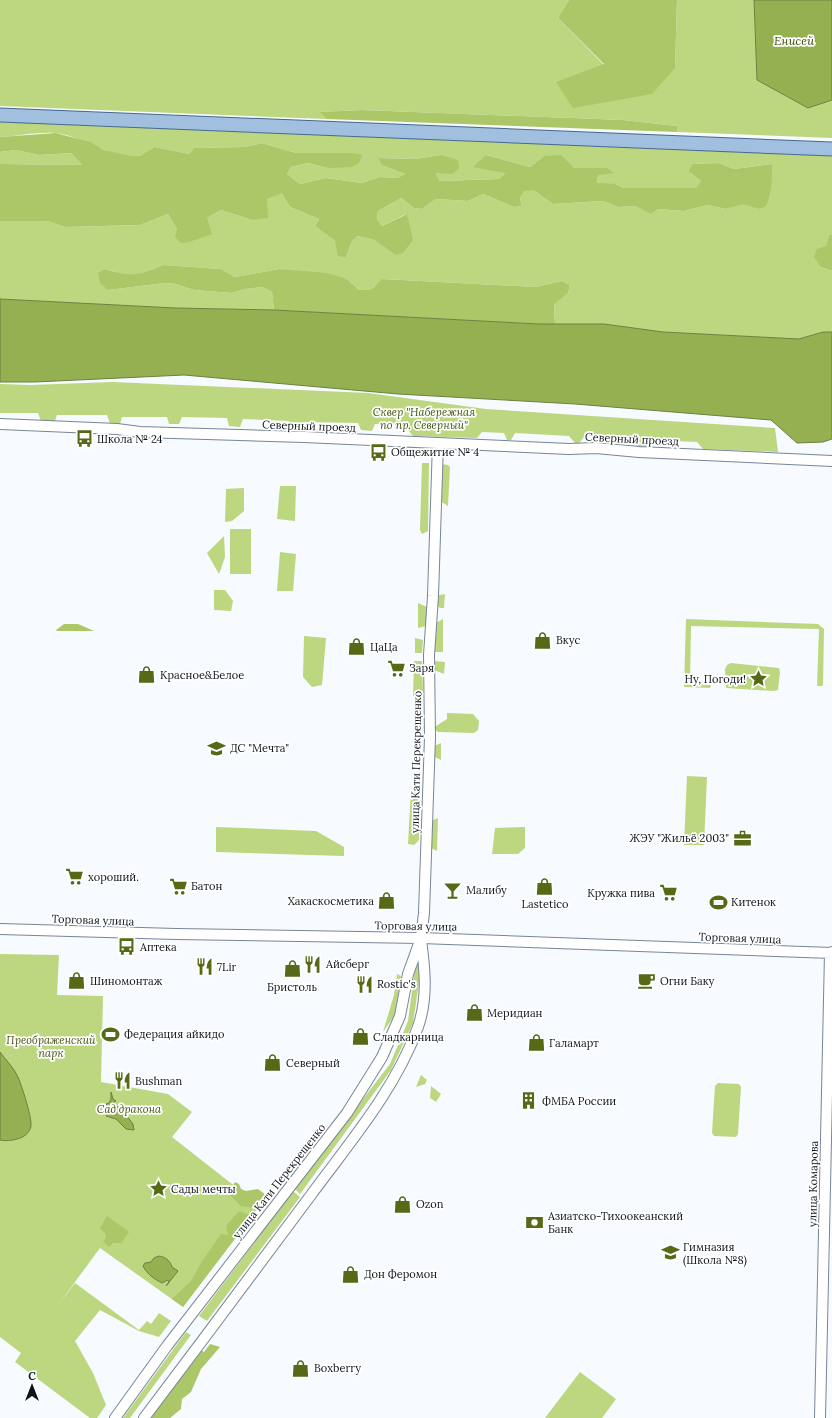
<svg xmlns="http://www.w3.org/2000/svg" width="832" height="1418" font-family="Lora,serif">
<style>
.green{fill:#bcd77f}
.forest{fill:#abc768}
.water{fill:#95b051;stroke:#6c8140}
.lines{fill:none;stroke-linecap:round;stroke-linejoin:round}
.minor-casing{stroke:#768698;stroke-width:12}
.major-casing{stroke:#45688e;stroke-width:15}
.minor{stroke:#fff;stroke-width:10}
.major{stroke:#a1c0e0;stroke-width:13}
.labels{text-anchor:middle;dominant-baseline:central;stroke-width:3.5;stroke-linejoin:round;paint-order:stroke}
.park-label{font-size:11px;font-style:italic;fill:#43540e;stroke:#fff}
.street-label{font-size:11px;fill:#0d131a;stroke:#fff}
.poi-label{font-size:11px;fill:#0d131a;stroke:#fff;text-anchor:start}
.water-label{font-size:12px;font-style:italic;fill:#3b4b01;stroke:#fff}
</style>
<rect width="100%" height="100%" fill="#f7fafe"/>
<!-- green -->
<path class="green" d="M0,0h569l-11,18 46,47 71,3 2,-68h77l3,80 51,28 24,-8v38l-155,-6v-6l-54,-6 -261,-10 -43,2 7,7 -326,-13z
M0,122l832,34v79h-3l-8,32 11,4v61h-9l-24,7 -136,-7 -59,-8h-49l-1,-21 14,-10 2,-8 -8,-4 -27,6 -152,-8 -11,10 -13,1 -12,-11 -68,-10 -44,8 -14,-8 -57,-4 -28,10h-10l-21,-6 3,21 57,-7 11,1 18,6 38,3 13,-4 17,-2 10,5 2,18 -99,-2 -175,-9v-78h47l18,6 75,-2 28,-11 9,15 30,-11 14,-8 31,10 15,-21 15,-7 8,15 29,12 -4,7 20,15 11,16 6,-16 6,-5 16,4 21,15 11,-41 -24,12 -5,-7 1,-8 23,-13 13,10 8,1 14,-10 32,2 15,-7 31,13 8,-1 -2,-8 4,-8h9l20,14 50,-3 15,6 17,-1 16,7 7,-4 26,2 24,-6 18,4 17,-6 16,6 13,-45 -38,5 -15,-6 -27,1 -4,7 13,10 -4,7h-73l-9,-4h-18l1,-9 9,-7h-33l-30,-12 -14,11 -44,-12 19,18 -6,6 -61,2 -2,-8h16l7,-4 -18,-14 -26,4 -37,-1 3,7 24,9 -8,4 -17,-1 -18,6 -36,-5 -26,6 -13,-10 4,-7 17,-4 19,5 25,-15h-56l-34,-10 -17,4 -51,1 -5,6 -34,-7c-4,2 -10,8 -15,9 -25,5 -59,-21 -85,-23 -18,-1 -37,3 -55,4z
M16,150l23,5 34,-2 9,12 -82,-1v-12z
M113,382l255,11 118,16 289,19 3,24 -75,-3 -6,-7 -46,-2 -5,7 -8,-1 -5,-7 -48,-3 -6,7h-4l-6,-7 -54,-3 -4,7h-4l-3,-7 -22,-1 -5,6 -64,-2 -9,-11 -29,-1 -3,7 -11,-1 -3,-7 -55,-1 -2,8 -10,-1 -2,-8 -46,-2 -3,8 -11,-1 -2,-8 -45,-1 -3,7h-10l-2,-7h-45l-2,7h-10l-3,-9h-50l-2,6h-14l-3,-8h-38v-29l30,1z
M400,444l22,2 8,10 -7,1 -6,-9 -24,-1z
M422,463h7l-1,68 -6,3 -2,-4z
M441,464l7,1 2,2 -2,39 -8,-5z
M280,486h16l-1,35 -18,-2z
M244,488v23l-12,10 -7,1 1,-33z
M230,529h21v45h-21z
M224,536l1,21 -6,17 -12,-21z
M280,552l16,2 -3,37h-16z
M214,590h11l8,11 -2,10 -17,-1z
M445,594l-1,14h-4l-4,-4v-8z
M418,603l9,4 -1,19 -8,2z
M443,619v33h-8l1,-29z
M686,619l132,5 6,5 -1,56 -1,1h-5l2,-57 -128,-3 -1,58 21,1 -1,3 -26,-1z
M304,636l22,2 -4,47 -10,2 -9,-10z
M415,638l8,2 -1,13h-7z
M414,661h8l1,30 -10,5z
M434,661l11,1 -1,12 -10,-4z
M731,663l48,5 1,4 -2,18 -4,1 -48,-3 -1,-19 2,-4z
M447,713l26,1 6,7 -1,9 -4,3 -36,-1 -5,-4 14,-9z
M441,743v17l-8,-4 -1,-9z
M687,776l20,1 -3,68h-20z
M411,790h8v50l-5,5 -6,-1z
M438,818l-1,33 -8,-4 2,-26z
M216,827l100,4 28,16v9l-128,-4z
M525,827v21l-7,6h-26l3,-26z
M0,954l59,1 -2,40 46,1 -2,86 67,12 24,18 -20,25 88,69 -77,101 -83,-59 -42,57 17,-22 64,47 8,-9 4,3 8,-11 12,8 -12,16 -20,-6 -39,-21 -25,31 18,32 13,32 -9,13h-7l-75,-56 6,-9 -21,-16z
M418,961l3,8 -8,54 -22,47 -91,124 -6,-6 96,-124 18,-43 7,-53z
M397,974l4,2 -6,39 -12,17 11,-37z
M421,1075l6,5 -2,4 -9,3z
M718,1083l21,1 2,3 -3,47 -2,3 -22,-1 -2,-3 3,-47z
M431,1086l10,8 -5,8 -6,-4z
M293,1191l7,6 -93,124 -8,-5z
M186,1332l5,3 -61,83h-7z
M580,1372l36,27 -14,19h-57z"/>
<!-- forest -->
<path class="forest" d="M569,0h108l-2,68 -23,26 -79,14 -17,-26 48,-18 -46,-46z
M362,110l261,10 54,6v6l-351,-13 -7,-7z
M56,133l34,9 14,8 27,6h9l15,-9 34,7 5,-6 51,-1 17,-4 34,10h56l10,2 -3,8 -7,4 -25,1 -19,-5 -17,4 -4,7 13,10 26,-6 36,5 18,-6 17,1 8,-4 -24,-9 -3,-7 37,1 26,-4 17,5 1,9 -7,5 -16,-1 3,8 60,-2 6,-6 -32,-6 13,-12 44,12 14,-11 17,-1 13,13h33l7,5 -16,2 -1,8 18,1 9,4h72l5,-7 -13,-10 4,-7 27,-1 15,6 38,-5c0,14 0,29 -6,42l-7,3 -16,-5 -17,5 -18,-4 -24,6 -26,-2 -7,5 -16,-8 -17,1 -15,-6 -50,3 -20,-14 -9,1 -4,7 2,8 -8,1 -31,-13 -15,7 -32,-2 -14,10 -8,-1 -13,-10 -23,13 -1,8 5,7 25,-12 6,26 -10,13 -8,2 -21,-15 -16,-4 -6,5 -6,16 -8,-1 -3,-15 -20,-15 4,-7 -29,-12 -8,-14 -15,6 1,19 -16,2 -31,-10 -14,8 5,16 -23,8 -8,1 -6,-6 2,-8 -9,-15 -28,11 -75,2 -18,-6h-47v-57l82,1 -10,-12 -33,2 -23,-5 -16,2v-15z
M829,235h3v36l-11,-4 -7,-10 3,-8 9,-3z
M164,265l57,4 14,8 44,-8 48,4 20,6 12,11 13,-1 10,-10 153,8 27,-6 8,4 -2,8 -14,11 1,20h-17l-264,-14 -2,-18 -10,-5 -17,2 -13,4 -38,-3 -18,-6 -11,-1 -57,7 -8,-7 -2,-10 7,-4c29,9 31,6 59,-4z
M64,624h14l16,7h-37l-1,-1z
M235,1182l4,2 2,5 5,2 12,-2 8,6 -1,9 -4,5 -20,-3 -13,-13z
M239,1211l13,5 -69,91 -11,-8 19,-18 11,-20 19,-27 7,1 -2,-9z
M107,1216l22,16 -8,11h-8l-4,4 -6,-6 3,-3 -1,-5 -5,-5z
M210,1344l10,3 -19,22 -10,23 -9,7 -1,10 -11,9h-23l52,-69 5,3z"/>
<!-- water -->
<path class="water" d="M754,0h78v100l-24,8 -51,-28z
M0,299l175,9 99,2 264,14h66l59,8 136,7 24,-7h9v107l-9,3 -26,1 -26,-23 -196,-16 -177,-10 -214,-19 -149,7h-35z
M0,1052c5,7 13,15 17,23 4,8 15,42 14,51 -2,13 -21,16 -31,14z
M111,1092l2,7 3,2 -6,4v1l10,1 13,17 1,6 -8,-1 -10,-10 -10,-3 3,-9 -3,-3 3,-1 2,-4z
M159,1256c6,1 11,4 13,11l6,4 -12,15 3,-4 -1,-2 -6,3c-8,-4 -15,-9 -19,-17l2,-3 6,-1 3,-4z"/>
<g class="lines">
<defs>
<path id="minor" d="M0,424l117,5 23,3 164,5 265,12 27,-1 43,4 193,9
M0,929l176,5 245,4 411,15
M115,1418l52,-72 180,-233 35,-56 18,-41 8,-42 13,-36 3,-25 6,-176 -1,-82 4,-59 5,-153
M144,1418c56,-74 112,-149 167,-223 39,-53 84,-105 107,-168 10,-29 7,-58 3,-87
M820,1418l10,-465 2,-1"/>
<path id="major" d="M0,115l832,34"/>
</defs>
<!-- minor casing -->
<use href="#minor" class="minor-casing"/>
<!-- major casing -->
<use href="#major" class="major-casing"/>
<!-- minor -->
<use href="#minor" class="minor"/>
<!-- major -->
<use href="#major" class="major"/>
</g>
<!-- icons -->
<defs>
<symbol id="bus-bare" viewBox="-9 -9 18 18"><path d="M-5-6H5V4H4V6H2V4H-2V6H-4V4H-5ZM-3.5-4V0h7V-4ZM-3.5 1.2v1.5H-2V1.2ZM2 1.2v1.5H3.5V1.2Z" fill="#556917" stroke="#fff" stroke-width="2.5" paint-order="stroke"/></symbol>
<symbol id="shop-bare" viewBox="-9 -9 18 18"><path d="M-5-2.5h2.3a2.7 3.5 0 0 1 5.4 0H5L5.5 6h-11ZM-1.5-2.5h3a1.5 2.3 0 0 0-3 0Z" fill="#556917" stroke="#fff" stroke-width="2.5" paint-order="stroke"/></symbol>
<symbol id="supermarket-bare" viewBox="-9 -9 18 18"><path d="M-6-5.5h2.5l.6 2H6L4.5 2H-2.5L-4.4-4H-6ZM-1.5 3.2a1.3 1.3 0 1 0 .1 0ZM3 3.2a1.3 1.3 0 1 0 .1 0Z" fill="#556917" stroke="#fff" stroke-width="2.5" paint-order="stroke"/></symbol>
<symbol id="sight-bare" viewBox="-9 -9 18 18"><path d="M0-6L1.8-2.2L6-1.7L2.9 1.2L3.7 5.4L0 3.3L-3.7 5.4L-2.9 1.2L-6-1.7L-1.8-2.2Z" fill="#556917" stroke="#fff" stroke-width="2.5" paint-order="stroke"/></symbol>
<symbol id="school-bare" viewBox="-9 -9 18 18"><path d="M0-5L7-2L0 1L-7-2ZM-4 1L0 2.5L4 1V4Q0 6-4 4Z" fill="#556917" stroke="#fff" stroke-width="2.5" paint-order="stroke"/></symbol>
<symbol id="office-bare" viewBox="-9 -9 18 18"><path d="M-6-3h4V-5.5h4V-3h4V5H-6ZM-1-4.5V-3h2v-1.5ZM-6 0V1H6V0Z" fill="#556917" stroke="#fff" stroke-width="2.5" paint-order="stroke"/></symbol>
<symbol id="bar-bare" viewBox="-9 -9 18 18"><path d="M-6-5H6L.8 .8V4.5H3.5V6h-7V4.5H-.8V.8Z" fill="#556917" stroke="#fff" stroke-width="2.5" paint-order="stroke"/></symbol>
<symbol id="stadium-bare" viewBox="-9 -9 18 18"><path d="M0-5a6.5 5 0 1 0 0 10a6.5 5 0 1 0 0-10ZM-3.5-1.8h7v3.6h-7Z" fill="#556917" stroke="#fff" stroke-width="2.5" paint-order="stroke"/></symbol>
<symbol id="restaurant-bare" viewBox="-9 -9 18 18"><path d="M-5-6h1v4h1v-4h1v4h1v-4h1v5L-1.5 .5V6h-2V.5L-5-1ZM5-6V6H3V1.5H1.5Q1.5-4 5-6Z" fill="#556917" stroke="#fff" stroke-width="2.5" paint-order="stroke"/></symbol>
<symbol id="cafe-bare" viewBox="-9 -9 18 18"><path d="M-5.5-4.5H6V0H3Q3 3.5 0 3.5H-2.5Q-5.5 3.5-5.5 0ZM3-3.2v2h1.7v-2ZM-6 4.5H4V6H-6Z" fill="#556917" stroke="#fff" stroke-width="2.5" paint-order="stroke"/></symbol>
<symbol id="building-bare" viewBox="-9 -9 18 18"><path d="M-4-6H4V6H1V3H-1V6H-4ZM-2.5-4.3h1.7v1.8h-1.7ZM.8-4.3h1.7v1.8H.8ZM-2.5-1h1.7V.8h-1.7ZM.8-1h1.7V.8H.8Z" fill="#556917" stroke="#fff" stroke-width="2.5" paint-order="stroke"/></symbol>
<symbol id="bank-bare" viewBox="-9 -9 18 18"><path d="M-6-4H6V4H-6ZM0-2.3a2.3 2.3 0 1 0 0 4.6a2.3 2.3 0 1 0 0-4.6Z" fill="#556917" stroke="#fff" stroke-width="2.5" paint-order="stroke"/></symbol>
</defs>
<g fill-rule="evenodd">
<use href="#bus-bare" x="72" y="426" width="25" height="25"/>
<use href="#bus-bare" x="366" y="440" width="25" height="25"/>
<use href="#shop-bare" x="530" y="628" width="25" height="25"/>
<use href="#shop-bare" x="344" y="634" width="25" height="25"/>
<use href="#supermarket-bare" x="384" y="656" width="25" height="25"/>
<use href="#shop-bare" x="134" y="662" width="25" height="25"/>
<use href="#sight-bare" x="746" y="666" width="25" height="25"/>
<use href="#school-bare" x="204" y="736" width="25" height="25"/>
<use href="#office-bare" x="730" y="826" width="25" height="25"/>
<use href="#supermarket-bare" x="62" y="864" width="25" height="25"/>
<use href="#supermarket-bare" x="166" y="874" width="25" height="25"/>
<use href="#shop-bare" x="532" y="874" width="25" height="25"/>
<use href="#bar-bare" x="440" y="878" width="25" height="25"/>
<use href="#supermarket-bare" x="656" y="880" width="25" height="25"/>
<use href="#shop-bare" x="374" y="888" width="25" height="25"/>
<use href="#stadium-bare" x="706" y="890" width="25" height="25"/>
<use href="#bus-bare" x="114" y="934" width="25" height="25"/>
<use href="#restaurant-bare" x="300" y="952" width="25" height="25"/>
<use href="#restaurant-bare" x="192" y="954" width="25" height="25"/>
<use href="#shop-bare" x="280" y="956" width="25" height="25"/>
<use href="#shop-bare" x="64" y="968" width="25" height="25"/>
<use href="#cafe-bare" x="634" y="968" width="25" height="25"/>
<use href="#restaurant-bare" x="352" y="972" width="25" height="25"/>
<use href="#shop-bare" x="462" y="1000" width="25" height="25"/>
<use href="#stadium-bare" x="98" y="1022" width="25" height="25"/>
<use href="#shop-bare" x="348" y="1024" width="25" height="25"/>
<use href="#shop-bare" x="524" y="1030" width="25" height="25"/>
<use href="#shop-bare" x="260" y="1050" width="25" height="25"/>
<use href="#restaurant-bare" x="110" y="1068" width="25" height="25"/>
<use href="#building-bare" x="516" y="1088" width="25" height="25"/>
<use href="#sight-bare" x="146" y="1176" width="25" height="25"/>
<use href="#shop-bare" x="390" y="1192" width="25" height="25"/>
<use href="#bank-bare" x="522" y="1210" width="25" height="25"/>
<use href="#school-bare" x="658" y="1240" width="25" height="25"/>
<use href="#shop-bare" x="338" y="1262" width="25" height="25"/>
<use href="#shop-bare" x="288" y="1356" width="25" height="25"/>
</g>
<g class="labels">
<!-- park labels -->
<g class="park-label">
<text x="424" y="412">Сквер "Набережная<tspan x="424" dy="13">по пр. Северный"</tspan></text>
<text x="51" y="1040">Преображенский<tspan x="51" dy="13">парк</tspan></text>
<text x="129" y="1109">Сад дракона</text>
</g>
<!-- street labels -->
<g class="street-label">
<text transform="translate(309 426) rotate(2)">Северный проезд</text>
<text transform="translate(632 439) rotate(3)">Северный проезд</text>
<text transform="translate(416 762) rotate(-89)">улица Кати Перекрещенко</text>
<text transform="translate(93 920) rotate(2)">Торговая улица</text>
<text transform="translate(416 926) rotate(1)">Торговая улица</text>
<text transform="translate(740 938) rotate(2)">Торговая улица</text>
<text transform="translate(279 1181) rotate(-52)">улица Кати Перекрещенко</text>
<text transform="translate(813 1184) rotate(-89)">улица Комарова</text>
</g>
<!-- poi labels -->
<g class="poi-label">
<text x="97" y="439">Школа № 24</text>
<text x="391" y="452">Общежитие № 4</text>
<text x="556" y="640">Вкус</text>
<text x="370" y="647">ЦаЦа</text>
<text x="409" y="668">Заря</text>
<text x="160" y="675">Красное&amp;Белое</text>
<text x="746" y="679" text-anchor="end">Ну, Погоди!</text>
<text x="230" y="748">ДС "Мечта"</text>
<text x="729" y="838" text-anchor="end">ЖЭУ "Жильё 2003"</text>
<text x="88" y="877">хороший.</text>
<text x="191" y="886">Батон</text>
<text x="466" y="890">Малибу</text>
<text x="655" y="893" text-anchor="end">Кружка пива</text>
<text x="374" y="901" text-anchor="end">Хакаскосметика</text>
<text x="731" y="902">Китенок</text>
<text x="545" y="904" text-anchor="middle">Lastetico</text>
<text x="140" y="947">Аптека</text>
<text x="326" y="964">Айсберг</text>
<text x="217" y="967">7Lir</text>
<text x="90" y="981">Шиномонтаж</text>
<text x="660" y="981">Огни Баку</text>
<text x="377" y="984">Rostic's</text>
<text x="292" y="987" text-anchor="middle">Бристоль</text>
<text x="487" y="1013">Меридиан</text>
<text x="124" y="1034">Федерация айкидо</text>
<text x="373" y="1037">Сладкарница</text>
<text x="549" y="1043">Галамарт</text>
<text x="286" y="1063">Северный</text>
<text x="135" y="1081">Bushman</text>
<text x="542" y="1101">ФМБА России</text>
<text x="171" y="1189">Сады мечты</text>
<text x="416" y="1204">Ozon</text>
<text x="548" y="1216">Азиатско-Тихоокеанский<tspan x="548" dy="13">Банк</tspan></text>
<text x="683" y="1247">Гимназия<tspan x="683" dy="13">(Школа №8)</tspan></text>
<text x="364" y="1274">Дон Феромон</text>
<text x="314" y="1368">Boxberry</text>
</g>
<!-- water labels -->
<g class="water-label">
<text x="794" y="40">Енисей</text>
</g>
</g>
<!-- north arrow -->
<g transform="translate(32 1386)" stroke="#ffffff" stroke-width="3" paint-order="stroke">
<path d="M0-3L7 15L0 10L-7 15Z" fill="#0d131a"/>
<text y="-6" font-size="11" font-weight="bold" text-anchor="middle" fill="#0d131a">С</text>
</g>
</svg>
